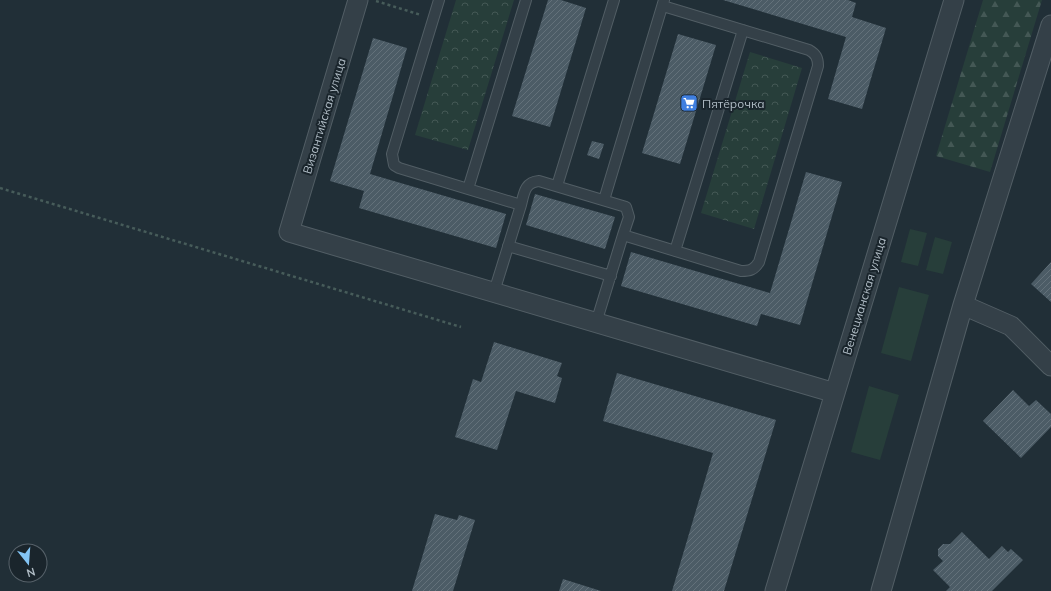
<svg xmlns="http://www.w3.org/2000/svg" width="1051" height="591" font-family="Mulish,sans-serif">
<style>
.forest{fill:url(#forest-firs)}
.park{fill:url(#park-crowns)}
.pitch{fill:#273e3a}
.building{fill:url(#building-hatch)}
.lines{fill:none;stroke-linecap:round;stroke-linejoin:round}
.lane-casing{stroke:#525e65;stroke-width:12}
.street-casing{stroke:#525e65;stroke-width:21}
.path{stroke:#475c5a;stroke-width:2.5;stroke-dasharray:3 3;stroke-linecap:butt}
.lane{stroke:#344048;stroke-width:10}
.street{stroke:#344048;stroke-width:19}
.labels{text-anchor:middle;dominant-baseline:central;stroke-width:4;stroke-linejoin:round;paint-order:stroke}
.poi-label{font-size:12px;fill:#afbbc4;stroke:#1a252c;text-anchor:start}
.street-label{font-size:12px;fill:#afbbc4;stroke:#1a252c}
</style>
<defs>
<pattern id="forest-firs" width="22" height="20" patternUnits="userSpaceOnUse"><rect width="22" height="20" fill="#273e3a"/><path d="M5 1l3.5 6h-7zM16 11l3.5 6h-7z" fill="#445855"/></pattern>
<pattern id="park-crowns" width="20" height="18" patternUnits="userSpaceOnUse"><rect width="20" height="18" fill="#273e3a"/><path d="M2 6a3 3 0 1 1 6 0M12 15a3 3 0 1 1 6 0" fill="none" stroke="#445855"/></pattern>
<pattern id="building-hatch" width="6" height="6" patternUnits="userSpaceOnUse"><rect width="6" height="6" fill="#4c5c66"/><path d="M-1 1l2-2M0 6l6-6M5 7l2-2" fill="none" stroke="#63717a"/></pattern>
</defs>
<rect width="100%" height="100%" fill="#212f37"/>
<!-- forest -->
<path class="forest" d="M983,0h59l-52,172 -54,-16z"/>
<!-- park -->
<path class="park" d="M456,0h58l-46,150 -53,-15z
M750,52l52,16 -48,161 -53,-16z"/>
<!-- pitch -->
<path class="pitch" d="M910,229l17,4 -9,33 -17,-4z
M935,237l17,5 -9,32 -17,-4z
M899,287l30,8 -18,66 -30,-8z
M869,386l30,9 -19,65 -29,-8z"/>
<!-- building -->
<path class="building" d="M548,0h13l25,8 -36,119 -38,-11z
M723,0h125l8,3 -4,14 34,11 -24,81 -34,-10 18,-62z
M678,34l38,11 -36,119 -38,-11z
M373,38l34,10 -37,126 136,40 -10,34 -137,-40 5,-17 -34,-10z
M592,141l12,3 -5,15 -12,-4z
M806,172l36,10 -42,143 -39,-11 -4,12 -136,-40 10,-34 139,41z
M535,194l80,23 -10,32 -79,-24z
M1051,262v40l-20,-18z
M494,342l68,21 -5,13 5,2 -7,25 -39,-12 -19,59 -42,-13 18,-58 8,3z
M617,373l159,47 -52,171h-52l41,-138 -110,-32z
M1013,390l16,16 7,-6 15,14v13l-30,31 -38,-37z
M435,514l22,6 2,-5 16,5 -22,71h-41z
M962,532l27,27 13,-13 6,6 3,-3 12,11 -31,31h-46l4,-4 -17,-17 10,-9 -5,-5v-7l5,-5h7z
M563,579l38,12h-42z"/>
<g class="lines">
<defs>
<path id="lane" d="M439,0l-47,154 2,11 5,3 122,37c3,-12 4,-23 18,-24l87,26 3,10 -6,18 118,36c9,0 13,-1 18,-9l59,-196c0,-8 -2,-12 -9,-16l-146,-44
M557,186l57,-186
M468,189l58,-189
M604,200l60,-200
M508,246l103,30
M675,251l68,-221
M494,292l27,-87
M596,323l27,-88"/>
<path id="street" d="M358,0l-69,232 546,161
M963,305l48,21 40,40
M775,591l179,-591
M881,591l82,-286 88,-280"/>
</defs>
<!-- lane casing -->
<use href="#lane" class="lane-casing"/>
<!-- street casing -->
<use href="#street" class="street-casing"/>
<!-- path -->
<path class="path" d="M376,1l45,14
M0,188l461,139"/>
<!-- lane -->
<use href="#lane" class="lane"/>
<!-- street -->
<use href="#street" class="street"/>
</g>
<!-- icons -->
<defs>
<symbol id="supermarket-square" viewBox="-11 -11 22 22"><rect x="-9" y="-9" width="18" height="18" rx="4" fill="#3f7fe0" stroke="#1a252c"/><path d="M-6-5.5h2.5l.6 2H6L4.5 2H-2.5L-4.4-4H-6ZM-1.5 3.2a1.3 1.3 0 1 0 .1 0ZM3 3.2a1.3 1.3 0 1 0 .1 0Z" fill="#fff"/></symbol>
</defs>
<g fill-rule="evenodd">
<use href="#supermarket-square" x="679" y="93" width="20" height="20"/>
</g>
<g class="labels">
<!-- poi labels -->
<g class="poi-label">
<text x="702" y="103">Пятёрочка</text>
</g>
<!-- street labels -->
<g class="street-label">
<text transform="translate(324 116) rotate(-73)">Византийская улица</text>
<text transform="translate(864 296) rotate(-73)">Венецианская улица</text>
</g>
</g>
<!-- north arrow -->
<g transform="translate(28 563) rotate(163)"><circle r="19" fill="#1a252c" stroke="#566169"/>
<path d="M0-3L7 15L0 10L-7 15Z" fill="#83c5f5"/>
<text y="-6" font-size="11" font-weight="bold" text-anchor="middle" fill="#afbbc4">N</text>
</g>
</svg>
